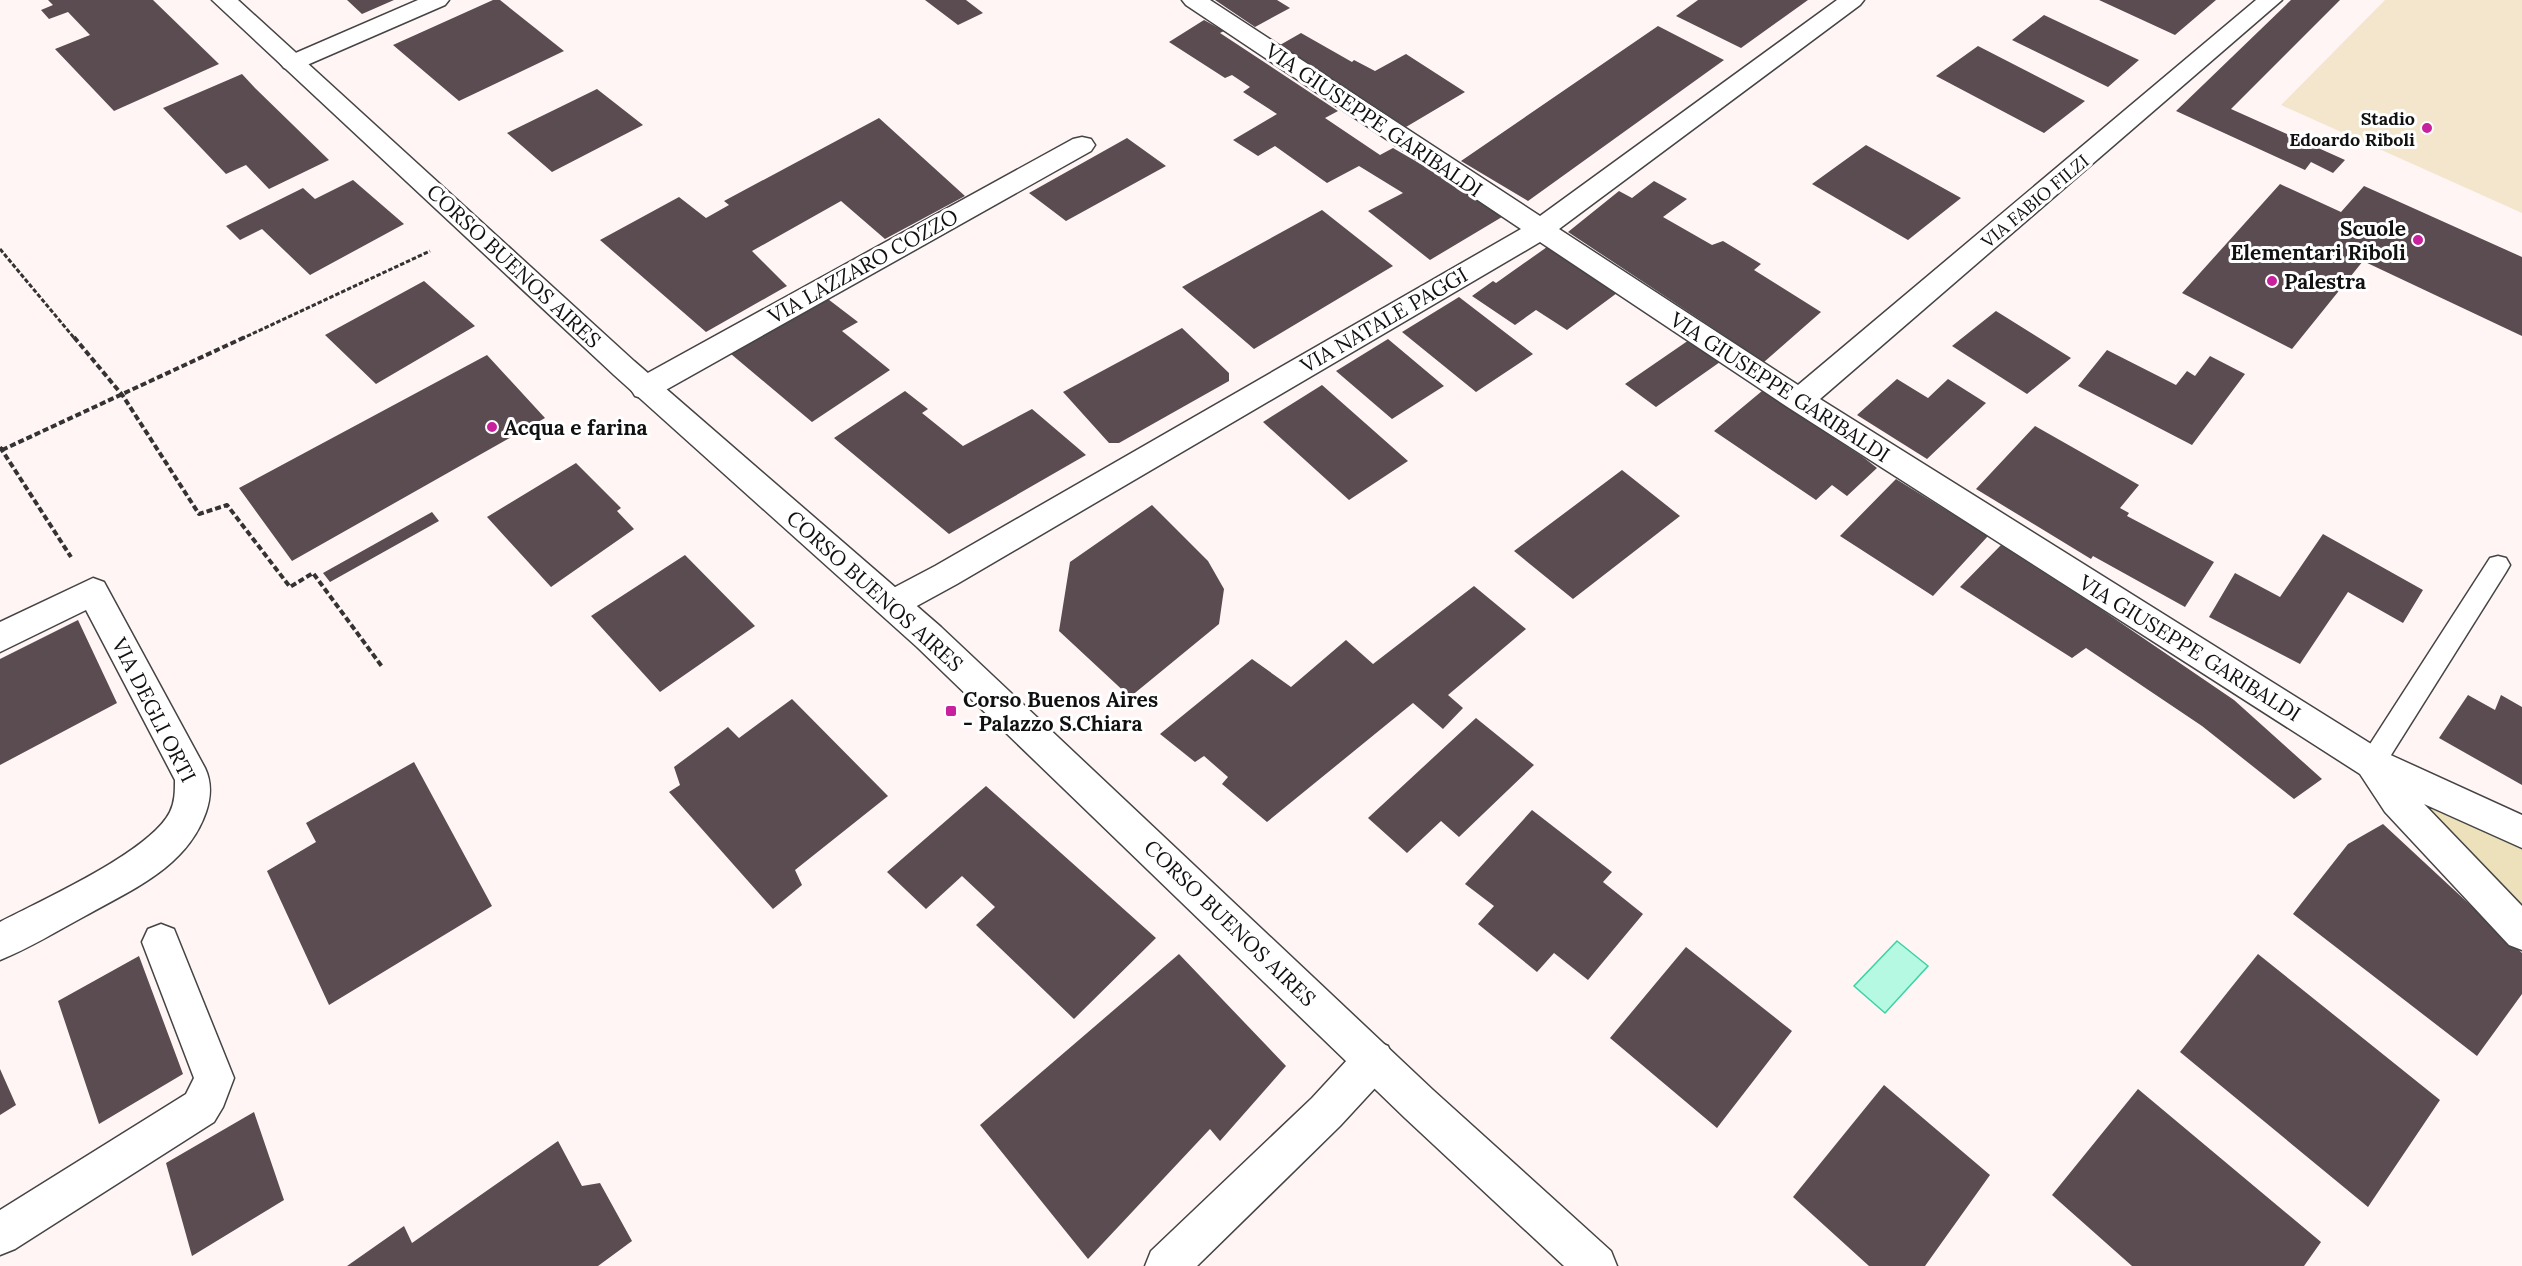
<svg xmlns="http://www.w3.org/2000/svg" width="2522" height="1266" font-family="Lora,serif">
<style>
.green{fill:#ece1bb}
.pitch{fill:#f3e6cd}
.water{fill:#b6f9e3;stroke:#3ad3a5;stroke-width:1.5}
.building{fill:#5a4c51}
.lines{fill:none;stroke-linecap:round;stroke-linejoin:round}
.service-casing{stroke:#444;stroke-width:3}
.minor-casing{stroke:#444;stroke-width:3}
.tertiary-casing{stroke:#444;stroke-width:3}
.path-far1{stroke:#333;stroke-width:3;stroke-dasharray:4.5 2;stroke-linecap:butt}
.path{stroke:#333;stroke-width:4;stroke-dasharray:6 3;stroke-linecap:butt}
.service{fill:#fff;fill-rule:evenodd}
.minor{fill:#fff;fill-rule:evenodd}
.tertiary{fill:#fff;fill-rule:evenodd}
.poi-dot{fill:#c8219e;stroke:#fff;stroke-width:2}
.labels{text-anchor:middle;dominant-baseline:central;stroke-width:6;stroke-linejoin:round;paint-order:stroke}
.far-poi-label{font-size:18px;font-weight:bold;fill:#111;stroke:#fff;text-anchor:end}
.far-street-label{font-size:18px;fill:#111;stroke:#fff}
.street-label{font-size:21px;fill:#111;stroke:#fff}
.poi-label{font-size:21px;font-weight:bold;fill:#111;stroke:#fff;text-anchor:start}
</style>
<rect width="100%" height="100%" fill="#fff5f4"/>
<!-- green -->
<path class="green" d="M2400,785l122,59v79z"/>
<!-- pitch -->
<path class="pitch" d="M2385,0h137v213l-241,-108z"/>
<!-- water -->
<path class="water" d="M1897,941l31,25 -43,47 -31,-27z"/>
<!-- building -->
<path class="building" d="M48,0h105l66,64 -105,47 -59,-62 35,-14 -22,-23 -19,7 -8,-9 12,-5z
M347,0h47l-32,14z
M493,0h7l64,51 -105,50 -66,-56z
M925,0h41l17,13 -25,12z
M1215,0h62l13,8 -35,19z
M1698,0h110l-67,48 -65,-32z
M2099,0h117l-41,35z
M2291,0h49l-109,109 114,51 -12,13 -22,-11 -6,8 -129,-59z
M2044,15l95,45 -31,27 -96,-47z
M1204,20l20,11 -4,2 118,78 -13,7 55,37 13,-7 114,66 -77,46 -62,-49 35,-18 -44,-27 -32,17 -52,-37 -17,10 -25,-16 44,-26 -34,-22 7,-5 -18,-12 -7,3 -56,-36z
M1658,26l66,34 -196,141 -67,-40z
M1301,33l51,29 2,-2 21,11 31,-17 59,38 -59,35 -126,-82z
M1978,46l107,55 -41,32 -108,-57z
M242,74l13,14 74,72 -60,29 -23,-24 -20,9 -63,-66z
M597,89l46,36 -91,47 -45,-39z
M879,118l86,78 -80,43 -44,-38 -89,50 35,35 -81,46 -106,-92 79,-43 27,21 23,-13 -5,-4z
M1127,138l39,28 -100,55 -37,-28z
M1866,145l95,53 -53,42 -96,-56z
M353,180l51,44 -94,51 -48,-46 -22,11 -14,-14 77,-38 12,11z
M1654,181l33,18 -24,18 49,28 11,-4 38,23 -7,6 67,42 -57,50 -196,-130 51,-41 13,7z
M2280,184l61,28 23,-26 158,71v79l-159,-75 -71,88 -110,-56z
M1322,210l71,56 -139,83 -72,-62z
M1547,247l70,46 -50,37 -31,-20 -21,15 -43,-29 21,-15 3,2z
M424,281l51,45 -99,58 -51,-49z
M824,296l34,26 -16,9 48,39 -78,52 -81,-68z
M1459,297l74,57 -57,38 -74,-60z
M1996,311l75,47 -44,36 -75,-48z
M1182,328l47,45v8l-110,62h-10l-46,-51z
M1388,339l56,47 -52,33 -56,-48z
M1689,340l31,22 -64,45 -31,-23z
M2107,350l69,35 11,-14 8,5 15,-20 35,18 -53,71 -114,-59z
M487,355l58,63 -253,143 -53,-73z
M1897,379l31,19 20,-19 38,24 -59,56 -70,-44z
M1322,385l86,76 -59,39 -86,-78z
M905,391l23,18 -6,4 41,33 69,-37 54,46 -137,79 -115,-96z
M1762,391l101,66 14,11 -30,28 -15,-11 -16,15 -102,-69z
M2035,426l104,59 -19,23 9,5 -2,3 87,46 -29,45 -92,-51 -2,3 -115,-70z
M576,463l45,45 -4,3 17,18 -83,58 -64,-70z
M1622,470l58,46 -107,83 -59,-48z
M1896,479l92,57 -55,60 -93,-60z
M1152,505l56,56 16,28 -5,35 -89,73 -71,-66 11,-69z
M432,512l7,9 -109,61 -7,-9z
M2323,534l100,56 -20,33 -55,-31 -48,72 -91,-47 26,-44 45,24z
M2001,545l98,63 135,92 88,79 -28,20 -92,-73 -116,-78 -14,10 -112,-71z
M685,555l70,71 -95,66 -69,-76z
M1474,586l52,43 -78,66 15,13 -20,21 -30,-26 -146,119 -45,-38 6,-7 -24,-21 -9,6 -35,-28 92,-75 39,28 55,-47 27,24z
M78,620l39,83 -117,62v-106z
M2468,695l27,15 6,-15 21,12v78l-83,-47z
M792,699l96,97 -93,74 7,15 -29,24 -104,-117 11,-7 -6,-18 54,-40 11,11z
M1476,718l58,47 -75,72 -18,-16 -34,32 -39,-35z
M414,762l78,144 -163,99 -62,-134 49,-29 -10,-19z
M986,786l170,152 -82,81 -98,-94 19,-18 -33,-31 -36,33 -39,-37z
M1532,810l80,62 -9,10 40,32 -55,66 -34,-27 -17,19 -59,-48 16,-18 -29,-22z
M2383,824l139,129v41l-45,62 -184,-142 55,-70z
M1686,947l106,84 -75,97 -107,-90z
M1179,954l107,112 -66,75 -10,-12 -122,130 -108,-134z
M2258,954l182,146 -72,107 -188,-155z
M139,956l44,118 -84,50 -41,-123z
M0,1069l16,36 -16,10z
M1884,1085l106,90 -65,91h-56l-76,-69z
M2138,1089l183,153 -17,24h-172l-80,-71z
M254,1112l30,88 -92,56 -26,-93z
M558,1141l24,45 18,-3 32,58 -34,25h-251l57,-40 8,17z"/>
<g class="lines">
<defs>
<path id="service" d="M2498,556l8,2 4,7 -4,7 -125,199 -9,3 -9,-3 -4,-8 4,-8 127,-197z"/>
<path id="minor" d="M418,0h31l-4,5 -145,63 -8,2 -8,-2 -4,-5 4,-5z
M1182,0h28l330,216 297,-216h27l-4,5 -301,224 239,156 458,-385h26l-462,399 564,353 138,63v33l-98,-44 98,102v44l-13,-5 -124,-133 -25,-38 -571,-366 -249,-166 -583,342 -53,29 -12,4 -12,-4 -4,-9 4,-9 55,-29 586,-337 -335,-224z
M1082,137l9,2 4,6 -4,6 -436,245 -10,3 -10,-3 -5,-8 5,-8 438,-241z
M93,578l11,4 101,186c7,15 6,29 1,44 -19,55 -73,77 -121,104 -28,15 -55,32 -85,44v-38c42,-22 150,-70 170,-110 5,-10 5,-21 5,-32l-89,-170 -86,42v-30z
M161,924l13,5 60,149 -11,29 -9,15 -199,127 -15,6v-45l186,-116 8,-16 -52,-136 6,-13z
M1374,1040l14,6 6,14 -6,14 -48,52 -143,140h-52l6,-15 161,-153 48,-52z"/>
<path id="tertiary" d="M212,0h26l396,361 307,266 492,463 178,161 6,15h-53l-159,-148 -488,-471 -303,-272z"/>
</defs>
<!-- service casing -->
<use href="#service" class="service-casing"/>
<!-- minor casing -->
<use href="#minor" class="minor-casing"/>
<!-- tertiary casing -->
<use href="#tertiary" class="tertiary-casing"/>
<!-- path-far1 -->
<path class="path-far1" d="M0,249l75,90
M241,339l189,-88"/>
<!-- path -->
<path class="path" d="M74,337l49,59 76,118 28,-9 63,82 23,-14 70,95
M0,447l71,110
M2,450l243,-113"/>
<!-- service -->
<use href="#service" class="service"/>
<!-- minor -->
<use href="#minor" class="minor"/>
<!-- tertiary -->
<use href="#tertiary" class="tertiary"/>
</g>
<!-- markers -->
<g class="poi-dot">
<circle cx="2427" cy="128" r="6"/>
<circle cx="2418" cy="240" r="6"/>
<circle cx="2272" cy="281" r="6"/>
<circle cx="492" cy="427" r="6"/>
<rect x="945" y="705" width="12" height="12" rx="3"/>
</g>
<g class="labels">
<!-- far-poi labels -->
<g class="far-poi-label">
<text x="2415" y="118">Stadio<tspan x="2415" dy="21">Edoardo Riboli</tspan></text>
</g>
<!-- far-street labels -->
<g class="far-street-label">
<text transform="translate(2035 201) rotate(-40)">VIA FABIO FILZI</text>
</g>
<!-- street labels -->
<g class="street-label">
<text transform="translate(1374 120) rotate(34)">VIA GIUSEPPE GARIBALDI</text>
<text transform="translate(514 266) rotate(43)">CORSO BUENOS AIRES</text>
<text transform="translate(863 266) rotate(-29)">VIA LAZZARO COZZO</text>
<text transform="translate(1384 320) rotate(-30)">VIA NATALE PAGGI</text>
<text transform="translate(1780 387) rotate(33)">VIA GIUSEPPE GARIBALDI</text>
<text transform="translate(875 591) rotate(42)">CORSO BUENOS AIRES</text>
<text transform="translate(2190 648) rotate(32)">VIA GIUSEPPE GARIBALDI</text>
<text transform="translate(154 710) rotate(63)">VIA DEGLI ORTI</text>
<text transform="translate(1230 923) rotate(44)">CORSO BUENOS AIRES</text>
</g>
<!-- poi labels -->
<g class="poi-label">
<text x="2406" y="228" text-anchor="end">Scuole<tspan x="2406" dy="24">Elementari Riboli</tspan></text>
<text x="2284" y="281">Palestra</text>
<text x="504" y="427">Acqua e farina</text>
<text x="963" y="699">Corso Buenos Aires<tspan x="963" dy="24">- Palazzo S.Chiara</tspan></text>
</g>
</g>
</svg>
